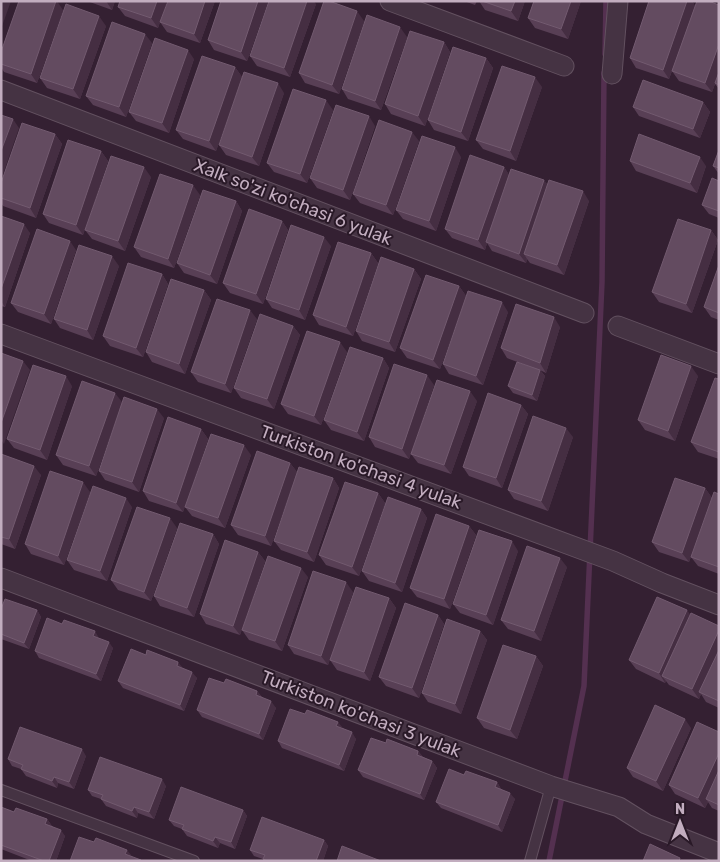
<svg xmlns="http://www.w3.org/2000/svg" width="720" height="862" font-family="Rubik,sans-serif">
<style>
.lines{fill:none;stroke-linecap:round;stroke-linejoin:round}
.stream{stroke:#543050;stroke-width:5.5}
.lane-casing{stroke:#635160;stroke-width:12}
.street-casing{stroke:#635160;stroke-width:21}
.lane{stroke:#453343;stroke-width:10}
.street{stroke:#453343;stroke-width:19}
.wall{fill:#583f55}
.shaded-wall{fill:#452e42}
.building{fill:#634b60;stroke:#725a6f}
.labels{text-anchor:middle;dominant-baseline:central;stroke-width:4;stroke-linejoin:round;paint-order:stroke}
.street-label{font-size:18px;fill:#c2adbf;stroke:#291927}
</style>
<rect width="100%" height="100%" fill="#342032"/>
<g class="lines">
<!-- stream -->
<path class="stream" d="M605,54l1,-53
M549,861l35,-175 18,-404 2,-209"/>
<defs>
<path id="lane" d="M1,790l193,71
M530,861l21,-75"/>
<path id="street" d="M390,1l174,65
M612,74l6,-73
M1,90l583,223
M618,326l101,38
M1,334l612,227 49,22 57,22
M1,578l550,208 68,21 27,17 73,29"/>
</defs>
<!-- lane casing -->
<use href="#lane" class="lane-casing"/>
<!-- street casing -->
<use href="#street" class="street-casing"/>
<!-- lane -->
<use href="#lane" class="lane"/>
<!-- street -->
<use href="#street" class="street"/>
</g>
<!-- wall -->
<path class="wall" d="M87,1h28l-3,9z
M120,1h47l-9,27 -33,-12 -7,-9z
M215,1l-15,42 -33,-11 -7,-10z
M221,1h47l-21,60 -33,-11 -6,-10z
M464,1h13l-2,4z
M479,1h46l-7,20 -33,-11z
M534,1h47l-13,38 -33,-11 -7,-10z
M649,1h43l3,5 24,-1v84l-4,-5 -3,8 -33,-11 -7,-10 -3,8 -33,-11 -6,-10z
M316,4l-26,73 -33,-11 -7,-10z
M63,10l-26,73 -33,-11 -3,-5v-15z
M364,21l-25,73 -34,-11 -6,-10z
M106,26l-26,73 -33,-11 -7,-10z
M407,37l-26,73 -33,-11 -6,-10z
M444,42l6,10 -25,74 -34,-12 -6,-10z
M152,43l-26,74 -33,-12 -7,-9z
M486,58l7,10 -25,73 -34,-11 -6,-10z
M194,59l-25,74 -33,-12 -7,-9z
M235,67l7,10 -26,74 -33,-12 -7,-9z
M542,87l-26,74 -33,-12 -7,-9z
M284,93l-25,73 -33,-11 -7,-10z
M703,102l7,10 -10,26 -61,-22 -6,-9z
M333,110l-26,73 -33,-11 -7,-9z
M375,126l-25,74 -33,-12 -7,-10z
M55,134l7,10 -26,74 -33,-12 -2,-3v-20z
M419,141l-26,74 -33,-12 -7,-9z
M719,150v24l-6,-8z
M101,151l7,10 -25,74 -34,-12 -6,-9z
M461,157l-25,74 -33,-12 -7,-9z
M630,161l76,5 -9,27 -61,-22z
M504,167l5,8 39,9 41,17 -25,74 -34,-12 -3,-4 -1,4 -34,-12 -5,-8 -2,7 -33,-12 -7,-9z
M151,177l-26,74 -33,-12 -7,-9z
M719,181v37l-10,-4 -7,-9z
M200,195l-26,73 -33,-11 -7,-10z
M236,201l6,10 -25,73 -33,-11 -7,-10z
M1,216l29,17 -25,74 -4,-1z
M282,221l6,9 -25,74 -33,-11 -7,-10z
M711,230l7,10 -26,73 -33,-11 -7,-10z
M331,246l-26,74 -33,-12 -6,-9z
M76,250l-25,74 -33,-12 -7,-9z
M371,253l7,10 -25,73 -34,-11 -6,-10z
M719,265v55l-8,-3 -7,-10z
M119,266l-26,74 -33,-12 -6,-9z
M414,269l7,10 -26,73 -33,-11 -6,-10z
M162,274l6,10 -25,73 -33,-11 -7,-10z
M459,286l7,10 -26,73 -33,-11 -7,-10z
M204,290l7,10 -26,74 -33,-12 -6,-10z
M508,312l-25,73 -34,-11 -6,-10z
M257,319l-26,74 -33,-11 -7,-10z
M293,326l7,9 -26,74 -33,-11 -7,-10z
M560,327l-14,46 -6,-3 5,6 -8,25 -24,-8 -5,-7 23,-19 -24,-9 -6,-10z
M347,352l-26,73 -33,-11 -7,-10z
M383,358l6,10 -25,73 -33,-11 -7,-10z
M698,376l-23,65 -30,-11 -7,-10z
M719,379v80l-21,-7 -7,-10z
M434,385l-25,74 -34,-12 -6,-10z
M72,386l-25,74 -33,-12 -7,-9z
M477,401l-26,73 -33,-11 -7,-9z
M122,402l-26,74 -33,-11 -7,-10z
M521,405l7,9 -26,74 -33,-12 -6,-9z
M164,418l-25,74 -34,-12 -6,-9z
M201,429l7,10 -25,73 -34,-11 -6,-10z
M573,437l-25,74 -34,-12 -6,-9z
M1,454l40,21 -26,74 -14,-5z
M251,455l-26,73 -33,-12 -7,-9z
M290,463l7,9 -26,74 -33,-11 -7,-10z
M333,478l6,10 -25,74 -33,-12 -7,-9z
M705,488l7,10 -23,64 -30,-10 -7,-10z
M90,492l-26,73 -33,-11 -6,-10z
M378,493l7,10 -26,73 -33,-11 -7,-10z
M719,494v80l-21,-8 -7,-9z
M132,507l-25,74 -33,-11 -7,-10z
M421,509l6,9 -25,74 -33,-11 -7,-10z
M469,526l7,9 -26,74 -33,-12 -7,-9z
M177,528l-26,73 -33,-11 -7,-10z
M213,534l6,10 -25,73 -34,-11 -6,-10z
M518,551l-25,74 -33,-12 -7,-9z
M258,552l7,9 -25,74 -34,-11 -6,-10z
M567,567l-26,74 -33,-12 -7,-9z
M308,577l-26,74 -33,-11 -7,-10z
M353,592l-25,73 -34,-11 -6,-9z
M389,598l7,10 -26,73 -33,-11 -7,-10z
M1,609l36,1 4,7 -12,32 -28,-10z
M438,615l6,9 -25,74 -33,-12 -7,-9z
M690,615l29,11v82l-13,-6 -5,-8 -2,5 -30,-14 -3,-4 -1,2 -29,-14 -7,-9z
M480,631l7,9 -26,74 -33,-12 -6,-9z
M99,638l14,10 -12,33 -62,-23 -4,-7z
M536,656l7,10 -26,73 -33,-11 -7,-10z
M183,668l14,10 -13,33 -61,-23 -5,-7z
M224,683l33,8 5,6 14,11 -13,32 -61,-23 -5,-7z
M343,728l13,11 -12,32 -62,-23 -4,-7z
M691,728l-28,63 -30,-14 -6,-9z
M719,732v79l-7,-3 -4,-6 -3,6 -30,-14 -6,-9z
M386,743l32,8 5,6 9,4 5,7 -13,32 -61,-23 -5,-7z
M86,756l-12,33 -16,-6 -1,5 -31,-12 -5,-7 -9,-3 -4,-7z
M464,775l33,7 4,7 14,10 -13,33 -61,-24 -5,-6z
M166,786l-12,33 -16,-6 -1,5 -31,-12 -5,-7 -9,-3 -4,-6z
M1,807l13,5 33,7 5,7 13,10 -9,25h-24l-31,-12z
M243,810l4,6 -12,33 -15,-6 -2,5 -31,-12 -5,-7 -8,-3 -5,-6z
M324,840l4,6 -5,15h-59l-1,-2 -9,-3 -4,-6z"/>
<!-- shaded-wall -->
<path class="shaded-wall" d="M1,1h10l-10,28z
M56,1h1l6,9 -26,73 -6,-9z
M106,1h9l-3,9z
M157,1h10l-9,27 -7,-10z
M205,1h10l-15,42 -6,-9z
M258,1h10l-21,60 -6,-9z
M307,1h7l2,3 -26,73 -6,-9z
M515,1h10l-7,20 -7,-10z
M571,1h10l-13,38 -7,-10z
M687,1h5l3,5 -26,73 -6,-9z
M357,11l7,10 -25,73 -7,-9z
M99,16l7,10 -26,73 -7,-10z
M400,27l7,10 -26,73 -6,-9z
M145,34l7,9 -26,74 -7,-10z
M444,42l6,10 -25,74 -7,-10z
M719,44v29l-7,19 -7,-9z
M188,50l6,9 -25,74 -7,-10z
M486,58l7,10 -25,73 -7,-9z
M235,67l7,10 -26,74 -7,-10z
M535,77l7,10 -26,74 -6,-10z
M278,83l6,10 -25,73 -7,-9z
M326,100l7,10 -26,73 -7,-9z
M703,102l7,10 -10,26 -7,-9z
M369,116l6,10 -25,74 -7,-10z
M13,119l6,9 -18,52v-29z
M412,132l7,9 -26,74 -7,-10z
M55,134l7,10 -26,74 -6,-10z
M455,147l6,10 -25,74 -7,-10z
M101,151l7,10 -25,74 -7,-10z
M700,157l6,9 -9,27 -7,-10z
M144,167l7,10 -26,74 -7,-10z
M504,167l6,9 -24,66 1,1 -2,7 -7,-10z
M544,180l7,9 -27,65 3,5 -1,4 -7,-9z
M193,185l7,10 -26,73 -6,-9z
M583,191l6,10 -25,74 -7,-10z
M236,201l6,10 -25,73 -7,-9z
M282,221l6,9 -25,74 -7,-10z
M24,224l6,9 -25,74 -4,-6v-12z
M711,230l7,10 -26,73 -6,-9z
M324,237l7,9 -26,74 -6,-10z
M70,241l6,9 -25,74 -7,-10z
M371,253l7,10 -25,73 -7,-9z
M112,256l7,10 -26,74 -6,-10z
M414,269l7,10 -26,73 -6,-10z
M162,274l6,10 -25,73 -7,-9z
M459,286l7,10 -26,73 -7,-9z
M204,290l7,10 -26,74 -6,-10z
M502,302l6,10 -25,73 -7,-9z
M250,310l7,9 -26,74 -6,-9z
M554,317l6,10 -14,46 -6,-10z
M293,326l7,9 -26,74 -7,-10z
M340,342l7,10 -26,73 -7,-9z
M383,358l6,10 -25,73 -7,-9z
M23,361l7,9 -26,74 -3,-4v-17z
M691,366l7,10 -23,65 -7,-10z
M540,370l5,6 -8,25 -5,-6z
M427,375l7,10 -25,74 -7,-10z
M66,376l6,10 -25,74 -7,-10z
M470,391l7,10 -26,73 -7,-9z
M115,393l7,9 -26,74 -7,-10z
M521,405l7,9 -26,74 -6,-10z
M157,409l7,9 -25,74 -7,-10z
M566,428l7,9 -25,74 -7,-10z
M201,429l7,10 -25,73 -7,-9z
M244,445l7,10 -26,73 -7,-10z
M290,463l7,9 -26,74 -6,-10z
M34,466l7,9 -26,74 -6,-10z
M333,478l6,10 -25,74 -7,-10z
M83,482l7,10 -26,73 -6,-9z
M705,488l7,10 -23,64 -7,-9z
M378,493l7,10 -26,73 -7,-9z
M126,498l6,9 -25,74 -7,-10z
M421,509l6,9 -25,74 -7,-9z
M170,518l7,10 -26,73 -7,-9z
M469,526l7,9 -26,74 -6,-10z
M213,534l6,10 -25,73 -7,-9z
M512,541l6,10 -25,74 -7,-10z
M258,552l7,9 -25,74 -7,-9z
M560,558l7,9 -26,74 -7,-10z
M301,568l7,9 -26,74 -7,-10z
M346,582l7,10 -25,73 -7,-9z
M389,598l7,10 -26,73 -6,-9z
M37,610l4,7 -12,32 -5,-6z
M687,610l7,10 -32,56 4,5 -1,2 -6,-10z
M438,615l6,9 -25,74 -7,-10z
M719,630v24l-20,38 2,2 -2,5 -7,-10z
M95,631l4,7 -6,-2z
M480,631l7,9 -26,74 -6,-10z
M109,642l4,6 -12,33 -5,-7z
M536,656l7,10 -26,73 -7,-9z
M178,662l5,6 -6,-2z
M192,672l5,6 -13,33 -4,-6z
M257,691l5,6 -6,-2z
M271,701l5,7 -13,32 -4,-6z
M685,719l6,9 -28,63 -7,-10z
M338,722l5,6 -7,-2z
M352,732l4,7 -12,32 -5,-6z
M82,749l4,7 -12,33 -5,-7z
M418,751l5,6 -6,-2z
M719,753v25l-13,21 2,3 -3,6 -7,-10z
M432,761l5,7 -13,32 -4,-6z
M54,777l4,6 -1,5 -5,-7z
M162,779l4,7 -12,33 -5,-7z
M497,782l4,7 -6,-2z
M510,793l5,6 -13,33 -4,-7z
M134,807l4,6 -1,5 -5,-7z
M243,810l4,6 -12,33 -4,-7z
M47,819l5,7 -7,-2z
M61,830l4,6 -9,25h-7z
M215,837l5,6 -2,5 -5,-7z
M324,840l4,6 -5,15h-7z
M127,850l5,6 -7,-2z"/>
<!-- building -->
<path class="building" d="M19,1h37l-25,73 -30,-10v-12z
M120,1h37l-6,17 -33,-11z
M168,1h37l-11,33 -34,-12z
M221,1h37l-17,51 -33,-12z
M269,1h38l-23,67 -34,-12z
M324,1h5l28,10 -25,74 -33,-12z
M482,1h33l-4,10z
M534,1h37l-10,28 -33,-11z
M649,1h38l-24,69 -33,-12z
M697,1h11l11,4v39l-14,39 -33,-12z
M66,4l33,12 -26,73 -33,-11z
M367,15l33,12 -25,74 -33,-12z
M112,22l33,12 -26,73 -33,-11z
M410,31l34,11 -26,74 -33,-12z
M155,38l33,12 -26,73 -33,-11z
M453,47l33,11 -25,74 -33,-12z
M202,56l33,11 -26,74 -33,-11z
M502,66l33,11 -25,74 -34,-11z
M244,72l34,11 -26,74 -33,-12z
M719,72v13l-4,-2z
M643,80l60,22 -10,27 -60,-22z
M293,89l33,11 -26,74 -33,-11z
M336,105l33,11 -26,74 -33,-12z
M1,115l12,4 -12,32z
M379,120l33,12 -26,73 -33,-11z
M22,123l33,11 -25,74 -29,-10v-15z
M639,134l61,23 -10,26 -60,-22z
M422,136l33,11 -26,74 -33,-11z
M68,140l33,11 -25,74 -33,-11z
M719,150v18l-6,-2z
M470,155l34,12 -26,73 -33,-11z
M111,156l33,11 -26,74 -33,-11z
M511,169l33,11 -25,74 -33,-12z
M160,174l33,11 -25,74 -34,-12z
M712,178l7,3v30l-17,-6z
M549,180l34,11 -26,74 -33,-11z
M203,190l33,11 -26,74 -33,-12z
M249,209l33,12 -26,73 -33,-11z
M1,216l23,8 -23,65z
M678,219l33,11 -25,74 -34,-12z
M291,225l33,12 -25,73 -33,-11z
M37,229l33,12 -26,73 -33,-11z
M338,242l33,11 -25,74 -33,-12z
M79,245l33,11 -25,74 -33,-11z
M381,257l33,12 -25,73 -33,-11z
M128,263l34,11 -26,74 -33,-12z
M719,265v48l-15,-6z
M426,275l33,11 -26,74 -33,-12z
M171,279l33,11 -25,74 -33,-12z
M468,291l34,11 -26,74 -33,-12z
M217,299l33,11 -25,74 -34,-12z
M516,304l38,13 -14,46 -39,-15z
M260,314l33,12 -26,73 -33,-11z
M307,331l33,11 -26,74 -33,-12z
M350,347l33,11 -26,74 -33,-12z
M1,353l22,8 -22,62z
M661,355l30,11 -23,65 -30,-11z
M517,362l23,8 -8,25 -24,-9z
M394,364l33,11 -25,74 -33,-12z
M33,365l33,11 -26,74 -33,-11z
M715,378l4,1v73l-28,-10z
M437,380l33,11 -26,74 -33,-11z
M82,381l33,12 -26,73 -33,-11z
M488,393l33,12 -25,73 -33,-11z
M124,397l33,12 -25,73 -33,-11z
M533,416l33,12 -25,73 -33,-11z
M168,417l33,12 -25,74 -33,-12z
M211,434l33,11 -26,73 -33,-11z
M257,451l33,12 -25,73 -34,-11z
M1,454l33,12 -25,73 -8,-2z
M299,467l34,11 -26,74 -33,-11z
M50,471l33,11 -25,74 -33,-12z
M675,478l30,10 -23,65 -30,-11z
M345,482l33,11 -26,74 -33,-12z
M93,486l33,12 -26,73 -33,-11z
M714,492l5,2v73l-28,-10z
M388,497l33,12 -26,74 -33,-12z
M137,507l33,11 -26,74 -33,-12z
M436,514l33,12 -25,73 -34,-11z
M180,523l33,11 -26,74 -33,-12z
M479,530l33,11 -26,74 -33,-11z
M225,540l33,12 -25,74 -33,-12z
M527,546l33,12 -26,73 -33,-11z
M268,556l33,12 -26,73 -33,-11z
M313,571l33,11 -25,74 -33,-11z
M356,587l33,11 -25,74 -34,-12z
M657,597l30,13 -28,63 -30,-13z
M5,599l32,11 -13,33 -23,-9v-25z
M405,603l33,12 -26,73 -33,-11z
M691,613l28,13v4l-27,59 -30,-13z
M47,618l15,6 2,-4 31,11 -2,5 16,6 -13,32 -61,-23z
M447,619l33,12 -25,73 -33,-11z
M503,645l33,11 -26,74 -33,-12z
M131,649l15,6 1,-5 31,12 -1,4 15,6 -12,33 -62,-24z
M719,650v51l-20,-9z
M209,678l15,5 2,-4 31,12 -1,4 15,6 -12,33 -62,-24z
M655,705l30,14 -29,62 -29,-13z
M290,709l15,5 2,-4 31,12 -2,4 16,6 -13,33 -61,-24z
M697,722l22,10v21l-21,45 -29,-13z
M20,727l62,22 -13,33 -15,-5 -2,4 -31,-12 2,-4 -15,-6z
M371,738l15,5 1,-4 31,12 -1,4 15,6 -12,33 -62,-24z
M100,757l62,22 -13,33 -15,-5 -2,4 -31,-12 2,-4 -15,-5z
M449,769l15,6 2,-4 31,11 -2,5 15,6 -12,32 -62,-23z
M719,770v35l-13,-6z
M181,787l62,23 -12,32 -16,-5 -2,4 -31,-12 2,-4 -15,-5z
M1,807l13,5 2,-4 31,11 -2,5 16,6 -12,31h-5l-43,-16z
M262,817l62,23 -8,21h-49l-4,-2 2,-4 -15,-5z
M79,837l15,5 2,-4 31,12 -2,4 16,6 -1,1h-70z
M650,844l30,14 -1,3h-36z
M342,846l39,15h-44z"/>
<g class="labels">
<!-- street labels -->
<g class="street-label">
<text transform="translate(293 202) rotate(21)">Xalk so'zi ko'chasi 6 yulak</text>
<text transform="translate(361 467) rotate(20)">Turkiston ko'chasi 4 yulak</text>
<text transform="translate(361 714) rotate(21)">Turkiston ko'chasi 3 yulak</text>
</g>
</g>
<!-- border -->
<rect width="720" height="862" fill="none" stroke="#c2adbf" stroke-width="5"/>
<!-- north arrow -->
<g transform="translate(680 822)" stroke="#291927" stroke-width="4" paint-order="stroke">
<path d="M0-4L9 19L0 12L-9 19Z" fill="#c2adbf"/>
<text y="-8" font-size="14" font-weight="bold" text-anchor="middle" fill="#c2adbf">N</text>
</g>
</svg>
